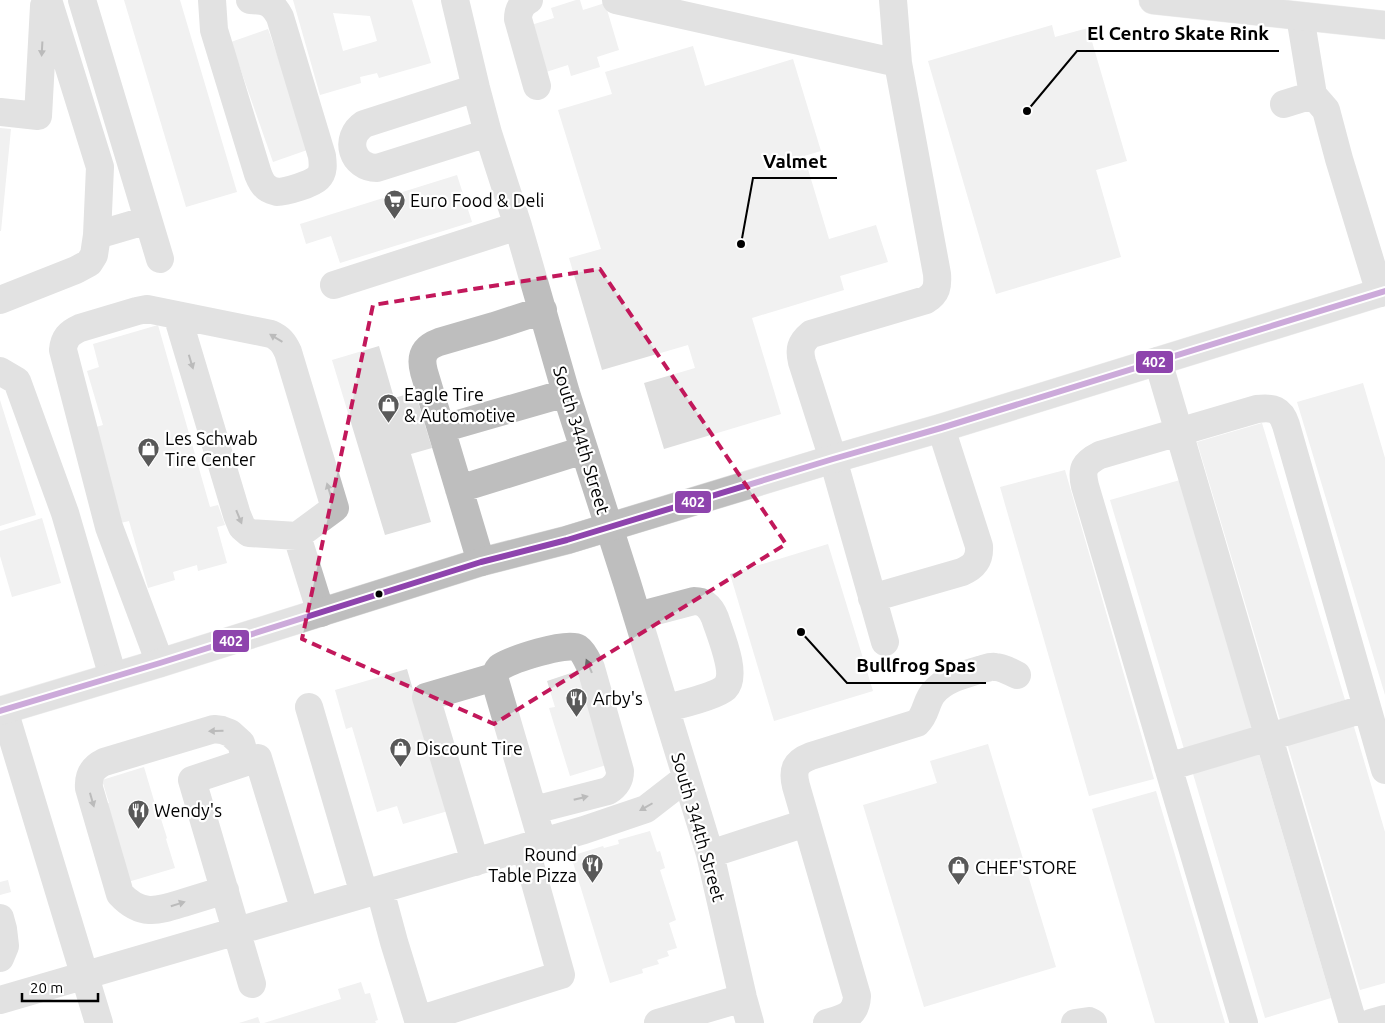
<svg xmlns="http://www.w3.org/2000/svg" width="1385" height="1023" font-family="Ubuntu,sans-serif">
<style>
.building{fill:#dfdfdf;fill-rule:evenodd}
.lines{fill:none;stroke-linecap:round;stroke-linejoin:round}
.major-casing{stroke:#dbdbdb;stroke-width:29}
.minor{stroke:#bebebe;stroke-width:28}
.major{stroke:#bebebe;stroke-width:28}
.bus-1-casing{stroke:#fff;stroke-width:10}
.bus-1{stroke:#8e44ad;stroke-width:6}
.oneway{fill:#686868}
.marked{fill:none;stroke:#c2185b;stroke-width:4;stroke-dasharray:10 6;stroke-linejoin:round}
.bus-dot{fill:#000;stroke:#fff;stroke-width:2}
.labels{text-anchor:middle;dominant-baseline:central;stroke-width:4.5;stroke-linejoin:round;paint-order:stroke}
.poi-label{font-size:18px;fill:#000;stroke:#fff;text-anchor:start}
.street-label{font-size:18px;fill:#000;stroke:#fff}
.leader{fill:none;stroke:#000;stroke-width:2}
.callout-dot{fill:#000;stroke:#fff;stroke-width:2}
.callout-label{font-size:19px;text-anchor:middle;font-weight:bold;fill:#000;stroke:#fff;stroke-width:4.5;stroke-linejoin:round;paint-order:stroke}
.line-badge{stroke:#fff;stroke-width:2}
.badge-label{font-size:14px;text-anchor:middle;font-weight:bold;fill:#fff}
</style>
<rect width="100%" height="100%" fill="#fff"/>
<!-- building -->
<path class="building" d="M124,0h56l57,192 -51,15z
M293,0h119l19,63 -52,15 -2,-5 -17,4 1,6 -41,12zM333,13l37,3 7,25 -34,10z
M576,0h4l3,10 22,-7 14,47 -22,7 3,10 -29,9 -3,-11 -22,7 -15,-47 23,-7 -3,-10z
M1052,25l3,12 33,-9 39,133 -31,9 25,87 -125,37 -68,-233z
M268,29l42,120 -37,13 -42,-120z
M693,46l12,40 88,-27 28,92 -17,5 25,83 47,-14 12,37 -48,14 4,14 -92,28 29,96 -117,35 -20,-66 51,-15 -7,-23 -86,25 -33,-112 32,-9 -43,-139 54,-16 -7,-22z
M0,128l11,1 -10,102h-1z
M457,175l15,47 -132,41 -9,-27 -25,8 -6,-20z
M158,325l52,182 8,-2 7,20 -8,2 10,36 -29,8 -1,-6 -24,7 2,8 -27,8 -19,-67 -13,3 -27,-95 14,-4 -16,-54 12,-4 -6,-23z
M379,346l15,52 21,-6 17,56 -21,6 20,68 -46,13 -53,-175z
M1363,383l22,75v237l-88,-293z
M0,400l36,115 -36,11z
M1262,423l83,277 -65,20 -83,-278z
M1065,470l89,309 -65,17 -89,-309z
M1180,480l74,248 -70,21 -74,-249z
M42,518l19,65 -49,14 -12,-41v-25z
M828,544l45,147 -99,30 -44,-147z
M407,669l41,142 -45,13 -6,-18 -20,6 -25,-85 -6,2 -11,-39z
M583,669l30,94 -43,13 -21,-68 6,-1 -8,-26z
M1352,720l33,112v151l-25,7 -74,-250z
M988,744l68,223 -132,40 -61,-202 74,-22 -7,-22z
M1257,747l74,251 -66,20 -74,-251z
M144,767l11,37 3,-1 5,16h-2l6,19 -1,1 9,29 -47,14 -23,-78 4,-1 -7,-23z
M1156,791l69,232h-70l-63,-214z
M650,831l7,21 3,-1 5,17 -5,2 16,50 -7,3 8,25 -10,3 2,5 -12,4 2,4 -17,5 1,4 -33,10 -39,-127 32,-10 1,2 15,-4 -1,-4z
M8,880l3,12 -11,3v-13z
M361,982l4,12 5,-1 8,27 -3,1 1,2h-112l77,-24 -3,-10z
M258,1017l2,6h-21z"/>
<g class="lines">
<defs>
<path id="major" d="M1153,0l232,25
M0,711l160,-48 321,-101 86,-22 266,-81 108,-31 444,-137"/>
</defs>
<!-- major casing -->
<use href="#major" class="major-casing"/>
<!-- minor -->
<path class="minor" d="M82,0l78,259
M212,0l2,30 44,144c2,5 4,10 8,13 3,3 8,4 11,5 9,0 35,-8 41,-14 6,-6 5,-14 4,-22l-42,-139c-8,-15 -13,-16 -30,-17
M455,0l21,88 12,45 30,93 48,167 61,190 83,271 33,144 7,25
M529,0c-8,4 -11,11 -11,19l19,67
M616,0l282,63
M1300,16l13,79 13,15 13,49 41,134
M476,88l-112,36c-21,14 -12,44 13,44l111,-35
M1284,104l29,-9
M0,112l38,4 6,-110
M97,235l51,-15
M334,285l184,-59
M0,300l76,-30 13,-7 5,-8 3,-20 3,-68 -52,-167
M1158,361l195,662
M0,371l17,10 48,132 48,164
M441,429l125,-36
M459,489l125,-39
M297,536l24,77
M481,562l-57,-190c-4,-15 -1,-24 15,-30l55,-16 49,-16
M872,598l90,-26c12,-5 18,-12 17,-26l-38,-118
M637,616l57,-15c11,0 17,7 21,17 5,16 23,57 10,70 -9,8 -46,17 -59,20
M885,642l-52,-183 -31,-97c-3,-12 -2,-19 9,-28l115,-34c11,-7 12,-14 11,-26l-39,-211 -5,-63
M160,663l-51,-136 -46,-177c1,-12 6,-17 17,-22l57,-17 10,-2 124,25c9,4 13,9 17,18l47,156 -38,28 -48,-3 -7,-6 -5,-12 -60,-200
M494,677c2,-4 3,-7 6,-10 11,-7 67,-26 78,-19 6,4 10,14 13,20l29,103c0,10 -4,15 -12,20l-74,19
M309,707l55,187
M4,710l95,313
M1168,767l199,-59
M710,854l96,-31
M475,862l-49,-165 68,-20 48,164
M225,890c-13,4 -26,8 -39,12 -26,8 -44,16 -66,-8l-31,-106c-1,-13 3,-20 15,-26l110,-33 8,1 8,3 11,10 5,18
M380,890l14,52 25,81
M0,918l3,11 2,17 -5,12
M252,984l-60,-204 66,-22 47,153
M0,1000l584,-170 62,-21 40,-31
M418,1020l143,-45 -36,-128
M658,1023l85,-25
M827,1023c17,-5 29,-7 30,-27l-61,-210c-4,-16 -1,-24 15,-30l106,-33c10,-9 8,-21 17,-31 11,-13 29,-17 45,-22 5,-1 11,-4 16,-3 8,0 15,5 22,8
M1075,1023l14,-2 4,2
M1244,1023l-159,-537c-4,-17 -1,-23 15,-31l157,-46c16,-2 24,0 29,16l99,345
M1371,1023l14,-4"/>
<!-- major -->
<use href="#major" class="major"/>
<defs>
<path id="bus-1" d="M0,711l160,-48 321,-101 86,-22 266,-81 108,-31 444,-137"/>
</defs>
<!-- bus-1 casing -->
<use href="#bus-1" class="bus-1-casing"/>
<!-- bus-1 -->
<use href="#bus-1" class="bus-1"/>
</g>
<!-- one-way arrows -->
<defs><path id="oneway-solid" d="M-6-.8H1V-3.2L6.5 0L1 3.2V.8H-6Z" transform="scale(1.25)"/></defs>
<g class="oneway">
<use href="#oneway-solid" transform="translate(42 49) rotate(93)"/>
<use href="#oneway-solid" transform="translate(276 338) rotate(-149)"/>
<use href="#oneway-solid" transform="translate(191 362) rotate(73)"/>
<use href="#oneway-solid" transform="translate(329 490) rotate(-107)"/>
<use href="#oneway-solid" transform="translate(239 517) rotate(68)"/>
<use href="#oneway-solid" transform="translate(589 666) rotate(-113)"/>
<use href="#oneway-solid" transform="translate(216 731) rotate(179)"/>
<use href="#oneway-solid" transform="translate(581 798) rotate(-14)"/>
<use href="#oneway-solid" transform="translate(92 800) rotate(74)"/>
<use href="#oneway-solid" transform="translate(646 807) rotate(150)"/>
<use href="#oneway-solid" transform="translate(178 904) rotate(-17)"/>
</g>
<!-- marked area -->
<path d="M0 0H1385V1023H0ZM600,269l186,275 -292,180 -192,-85 71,-334z" fill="#fff" fill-opacity=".55" fill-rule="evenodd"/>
<path class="marked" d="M600,269l186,275 -292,180 -192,-85 71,-334z"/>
<!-- icons -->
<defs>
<symbol id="supermarket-pin" viewBox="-11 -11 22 30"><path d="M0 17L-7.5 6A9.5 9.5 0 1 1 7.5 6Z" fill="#595959" stroke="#fff"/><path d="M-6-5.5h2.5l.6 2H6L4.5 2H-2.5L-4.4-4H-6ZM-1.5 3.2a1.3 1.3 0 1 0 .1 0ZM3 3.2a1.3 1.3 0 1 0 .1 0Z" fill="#fff"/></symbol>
<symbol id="shop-pin" viewBox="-11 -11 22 30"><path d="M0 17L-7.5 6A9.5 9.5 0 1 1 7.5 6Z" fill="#595959" stroke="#fff"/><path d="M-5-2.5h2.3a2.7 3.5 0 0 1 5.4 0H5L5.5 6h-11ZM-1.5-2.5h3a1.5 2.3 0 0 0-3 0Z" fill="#fff"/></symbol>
<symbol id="restaurant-pin" viewBox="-11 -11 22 30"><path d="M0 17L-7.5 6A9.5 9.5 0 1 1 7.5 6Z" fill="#595959" stroke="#fff"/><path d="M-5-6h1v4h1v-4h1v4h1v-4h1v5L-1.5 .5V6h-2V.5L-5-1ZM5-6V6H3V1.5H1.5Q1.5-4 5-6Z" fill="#fff"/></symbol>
</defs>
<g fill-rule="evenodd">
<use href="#supermarket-pin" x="382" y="188" width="25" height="34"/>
<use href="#shop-pin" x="376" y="392" width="25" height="34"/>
<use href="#shop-pin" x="136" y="436" width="25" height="34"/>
<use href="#restaurant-pin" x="564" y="686" width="25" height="34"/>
<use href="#shop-pin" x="388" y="736" width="25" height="34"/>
<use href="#restaurant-pin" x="126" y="798" width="25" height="34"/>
<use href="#restaurant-pin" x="580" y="852" width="25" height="34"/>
<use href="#shop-pin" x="946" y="854" width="25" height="34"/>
</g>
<!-- markers -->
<circle class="bus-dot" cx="379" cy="594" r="4.5"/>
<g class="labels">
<!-- poi labels -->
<g class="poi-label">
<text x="410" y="200">Euro Food &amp; Deli</text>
<text x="404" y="394">Eagle Tire<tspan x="404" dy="21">&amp; Automotive</tspan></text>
<text x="165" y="438">Les Schwab<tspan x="165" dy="21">Tire Center</tspan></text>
<text x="593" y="698">Arby's</text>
<text x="416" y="748">Discount Tire</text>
<text x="154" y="810">Wendy's</text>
<text x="577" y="854" text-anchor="end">Round<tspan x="577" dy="21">Table Pizza</tspan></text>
<text x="975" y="867">CHEF'STORE</text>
</g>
<!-- street labels -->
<g class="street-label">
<text transform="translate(582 440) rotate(73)">South 344th Street</text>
<text transform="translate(699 827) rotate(74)">South 344th Street</text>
</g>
</g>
<!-- callouts -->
<path class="leader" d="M1027 111L1077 51H1279M741 244L753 178H837M801 632L847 683H986"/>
<g class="callout-dot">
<circle cx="1027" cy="111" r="5"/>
<circle cx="741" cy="244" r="5"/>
<circle cx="801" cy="632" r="5"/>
</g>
<g class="callout-label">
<text x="1178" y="40">El Centro Skate Rink</text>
<text x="795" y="168">Valmet</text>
<text x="916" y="672">Bullfrog Spas</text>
</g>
<g class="line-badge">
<rect x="1135" y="350" width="39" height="24" rx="5" fill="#8e44ad"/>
<rect x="674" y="490" width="38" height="24" rx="5" fill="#8e44ad"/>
<rect x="212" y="629" width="38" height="24" rx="5" fill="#8e44ad"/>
</g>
<g class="badge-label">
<text x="1154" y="367">402</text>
<text x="693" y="507">402</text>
<text x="231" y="646">402</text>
</g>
<!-- scale -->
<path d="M22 993v8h76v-8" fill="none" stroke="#000000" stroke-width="2.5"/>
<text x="30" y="993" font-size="15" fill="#000000" stroke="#ffffff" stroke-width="4" paint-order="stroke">20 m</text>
</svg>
